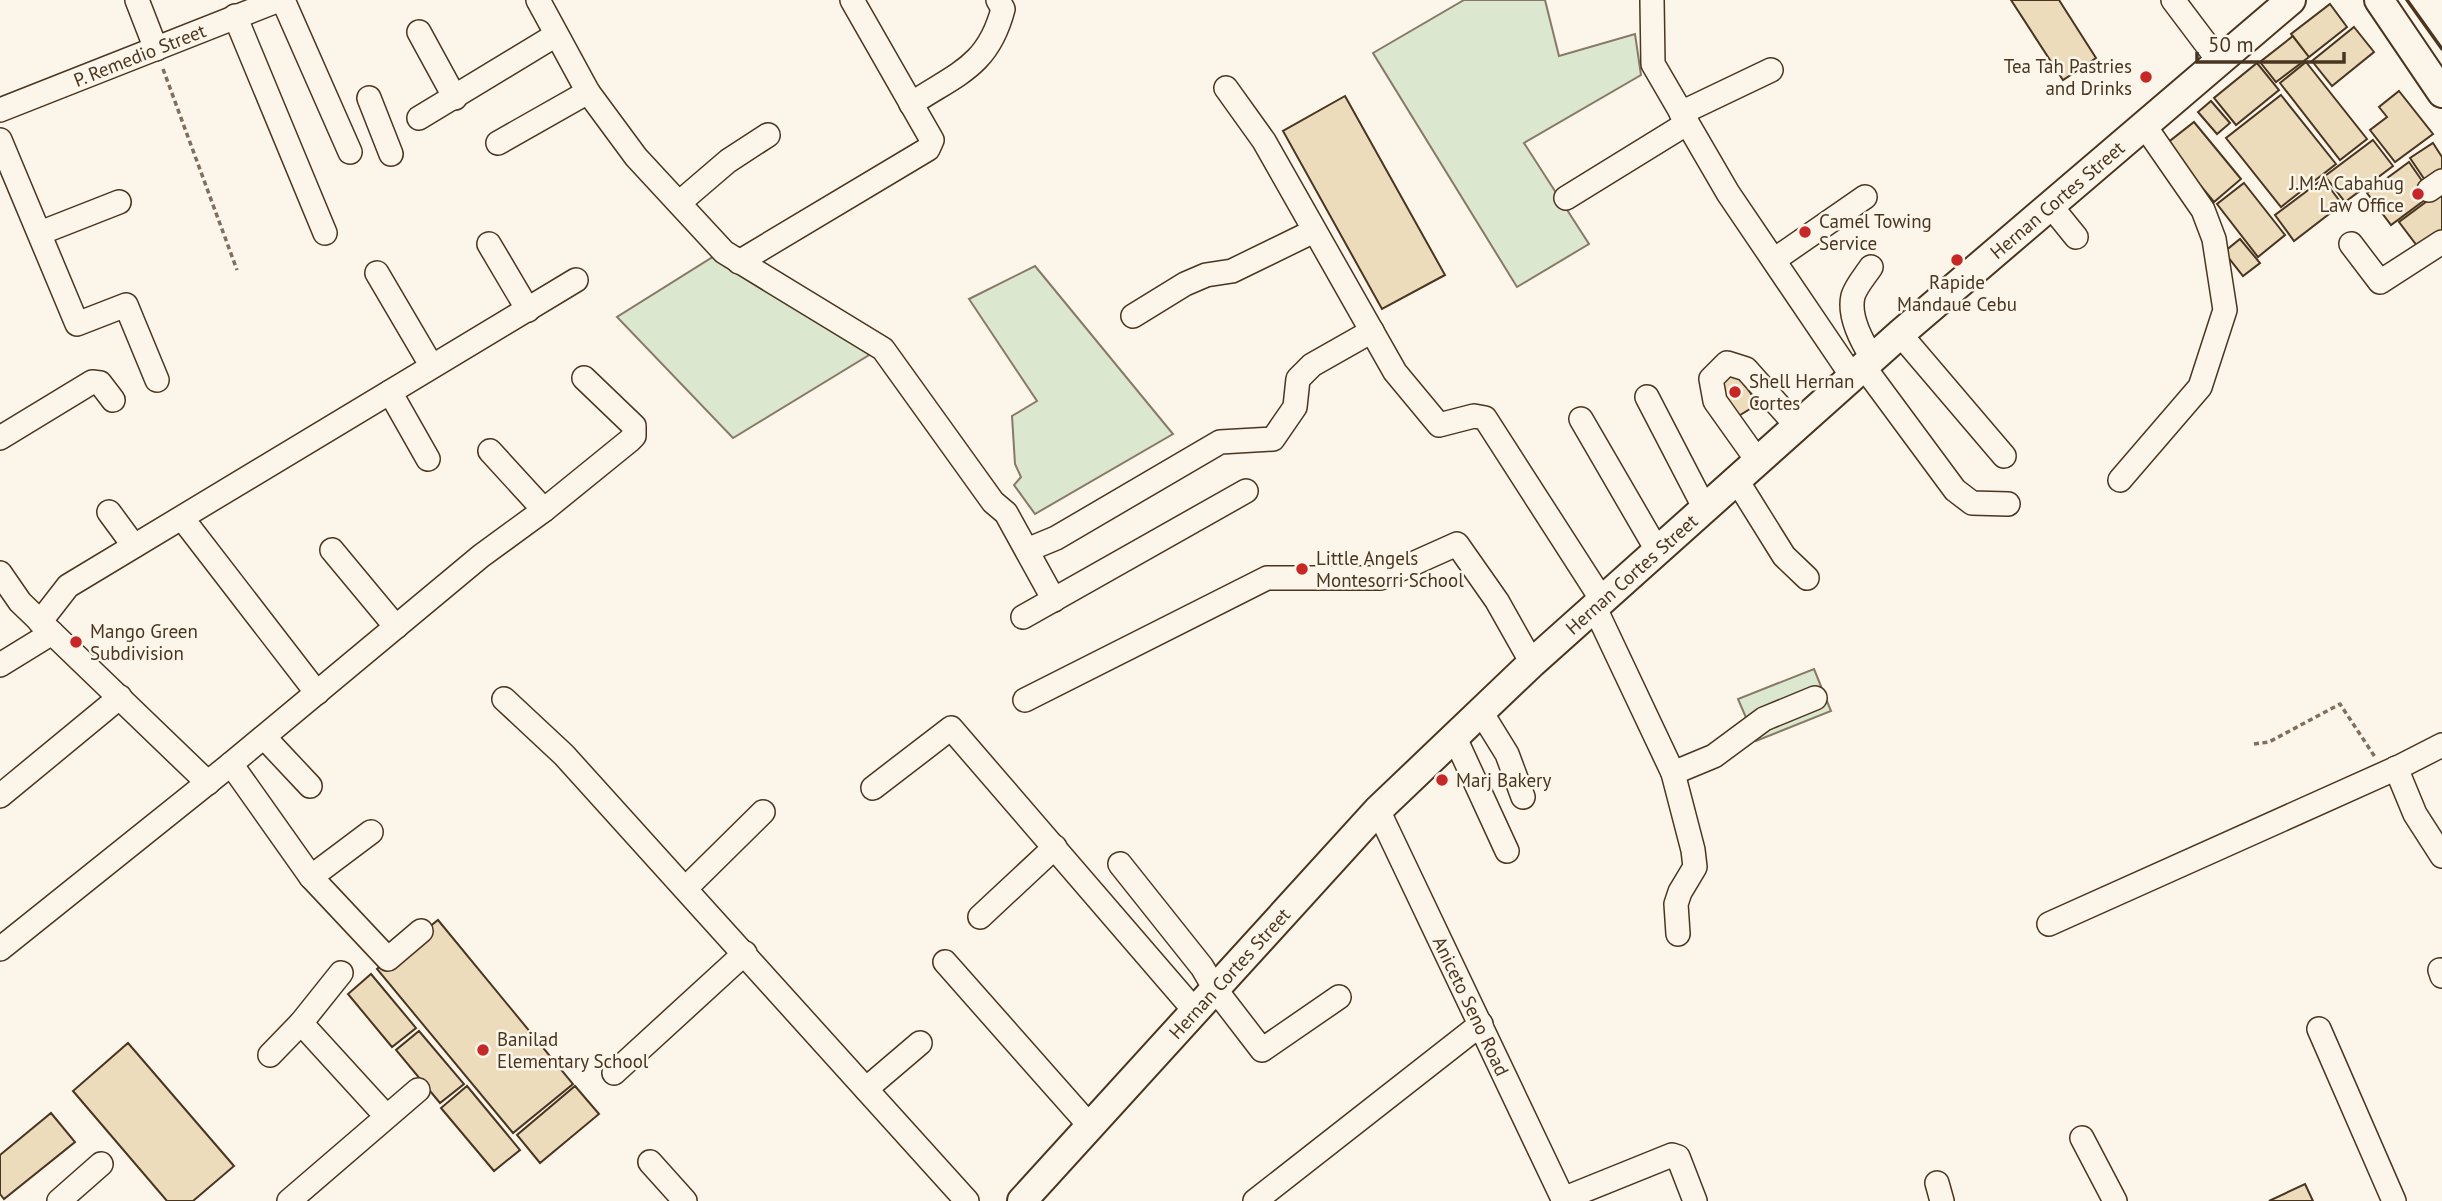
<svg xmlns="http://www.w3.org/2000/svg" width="2442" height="1201" font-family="'PT Sans',sans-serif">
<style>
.green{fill:#dce7d0;stroke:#887966;stroke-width:2}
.building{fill:#ecdcbc;stroke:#4a3520;stroke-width:2}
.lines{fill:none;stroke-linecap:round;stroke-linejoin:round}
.minor-casing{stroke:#4a3520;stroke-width:26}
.major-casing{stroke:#4a3520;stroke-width:32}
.path{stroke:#7f6f5c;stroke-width:3.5;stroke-dasharray:5 3.5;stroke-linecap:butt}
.minor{stroke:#fbf6e9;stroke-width:23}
.major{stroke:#fbf6e9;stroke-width:28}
.wall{stroke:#4a3520;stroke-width:3.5}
.poi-dot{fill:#c62828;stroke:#fbf6e9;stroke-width:2.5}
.labels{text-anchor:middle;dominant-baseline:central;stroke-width:5;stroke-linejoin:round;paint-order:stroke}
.street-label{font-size:19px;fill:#4a3520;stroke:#fbf6e9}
.poi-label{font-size:19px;fill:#4a3520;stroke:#fbf6e9;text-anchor:start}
</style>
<rect width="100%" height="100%" fill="#fbf6e9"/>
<!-- green -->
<path class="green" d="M1464,0h81l14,56 76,-22 6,41 -117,68 65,101 -72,43 -144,-234z
M719,253l155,99 -141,86 -116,-121z
M1035,266l138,168 -138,80 -21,-29 7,-8 -6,-13 -3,-48 25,-15 -68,-102z
M1814,669l17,42 -75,30 -18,-42z"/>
<!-- building -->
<path class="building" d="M2011,0h48l37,58 -33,22z
M2330,4l17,23 -38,30 -18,-23z
M2354,27l20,25 -42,34 -20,-25z
M2293,36l16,21 -33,25 -16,-20z
M2306,62l61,77 -27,21 -60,-77z
M2257,63l22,27 -43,35 -22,-27z
M2399,91l34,43 -38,28 -25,-32 17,-13 -8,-10z
M2281,95l55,69 -55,43 -55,-69z
M1345,96l100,179 -63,34 -99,-178z
M2211,101l19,22 -13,11 -19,-22z
M2194,122l47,57 -27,23 -48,-58z
M2373,140l20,26 -48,36 -20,-26z
M2433,143l9,14v20l-13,9 -19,-28z
M2409,162l18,26 -1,11 -35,26 -24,-32z
M2323,179l19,25 -48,37 -19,-26z
M2244,183l41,52 -27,22 -41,-53z
M2442,190v45l-21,16 -22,-29z
M2240,239l20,24 -17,13 -19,-24z
M1732,366l26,38 -21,13 -25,-37z
M438,920l135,164 -60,49 -136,-164z
M371,974l45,54 -24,19 -44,-53z
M419,1031l45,53 -24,19 -44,-53z
M128,1043l106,123 -41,35h-26l-94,-110z
M467,1086l53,64 -26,21 -53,-63z
M575,1086l24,28 -59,49 -23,-28z
M51,1113l24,29 -71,57 -4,-5v-39z
M2305,1184l8,17h-44z"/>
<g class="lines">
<defs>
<g id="minor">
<path d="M137,0l19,49"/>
<path d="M283,0l67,152"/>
<path d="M538,0l50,92 48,65 88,95 159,97 110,153 13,11 48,87"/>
<path d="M1652,0l1,64 75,129 124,183"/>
<path d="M2173,0l46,61"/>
<path d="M235,16l90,217"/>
<path d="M419,32l36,66"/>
<path d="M1226,88l38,53 131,231 44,53 35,-9 11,2 117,182"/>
<path d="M369,98l22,56"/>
<path d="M911,104c47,-31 77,-38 92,-95l-5,-9"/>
<path id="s1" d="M0,110l279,-110"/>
<path d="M1681,113l90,-43"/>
<path d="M419,118l137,-83"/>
<path d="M0,140l77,184 49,-19 31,75"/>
<path d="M498,143l90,-51"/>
<path d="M2429,190l13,-9"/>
<path d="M1566,198l120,-74"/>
<path d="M679,203l49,-42 40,-26"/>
<path d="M2050,205l26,32"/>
<path d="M40,233l79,-31"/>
<path d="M489,244l39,66"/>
<path d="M2351,244l29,38 62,-40"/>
<path d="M1774,260l91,-63"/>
<path d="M739,262l189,-113 4,-9 -80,-140"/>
<path d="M1871,267c-6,9 -15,19 -18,29 -5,21 9,46 20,63"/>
<path d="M377,273l54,92"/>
<path d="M1133,316l52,-32 21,-9 26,-4 82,-40"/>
<path d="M1900,334l104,122"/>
<path d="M1864,367l91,123 17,13 36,1"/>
<path d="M390,392l38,67"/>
<path d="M1647,397l57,110"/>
<path d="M1581,419l76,131"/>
<path d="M0,438l92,-56 8,1 13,17"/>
<path d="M490,451l54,59"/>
<path d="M1757,460l-42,-59 -4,-22 16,-16 19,6 50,56"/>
<path d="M1736,479l48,77 23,22"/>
<path d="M2120,480l80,-93 25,-77 -11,-71 -11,-29 -59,-85"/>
<path d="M109,512l25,34"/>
<path d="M182,518l135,175"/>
<path d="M332,550l64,77"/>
<path d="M1027,550l29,-12 164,-96 53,-3 22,-32 3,-28 14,-14 60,-34"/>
<path d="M0,573l20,29 188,181"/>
<path d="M1594,606l79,167 20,77 2,17 -15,25 -4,12 2,30"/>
<path d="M1023,617l223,-126"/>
<path d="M40,622l28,-36 508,-306"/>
<path d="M0,665l52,-32"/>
<path d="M504,699l60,56 403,446"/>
<path d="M1025,700l242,-122h114l76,-34 40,57 35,62"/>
<path d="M1481,712l26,42 16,43"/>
<path d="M264,737l46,49"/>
<path d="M1455,738l52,113"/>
<path d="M231,764l80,113 77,82 33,-28"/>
<path d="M2396,768l19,46 27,42"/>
<path d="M1673,773l41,-17 50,-37 51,-21"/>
<path d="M873,788l78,-60 244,283"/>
<path d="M0,796l120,-99"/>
<path id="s2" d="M1378,810l186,391"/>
<path d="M1120,864l82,103 13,22 47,61 77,-53"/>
<path d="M311,877l60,-45"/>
<path d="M686,888l77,-76"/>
<path d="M980,917l75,-70"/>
<path d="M2049,924l350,-157 43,-22"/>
<path d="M0,949l231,-185 250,-208 63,-46 85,-69 5,-5v-10l-50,-48"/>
<path d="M945,962l145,164"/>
<path d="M2440,970l2,6"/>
<path d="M301,1023l85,93"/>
<path d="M2319,1029l75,172"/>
<path d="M270,1055l31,-32 40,-50"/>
<path d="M614,1073l131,-120"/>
<path d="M866,1089l54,-46"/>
<path d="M2082,1138l33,63"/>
<path d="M650,1162l35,39"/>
<path d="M1937,1183l5,18"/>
<path d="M1563,1199l109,-44 6,2 17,44"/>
<path d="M59,1201l42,-37"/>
<path d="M289,1201l129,-111"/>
<path d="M1255,1201l226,-177"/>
</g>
<g id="major">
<path d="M2379,0l63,93"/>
<path id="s3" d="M1022,1201l356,-391 154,-147 368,-329 391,-334"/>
</g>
</defs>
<!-- minor casing -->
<use href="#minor" class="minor-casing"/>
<!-- major casing -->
<use href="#major" class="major-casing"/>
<!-- path -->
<path class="path" d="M163,69l74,201
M2254,744l15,-2 71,-38 35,53"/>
<!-- minor -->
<use href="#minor" class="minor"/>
<!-- major -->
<use href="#major" class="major"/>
<!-- wall -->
<path class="wall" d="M2407,0l35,49"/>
</g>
<!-- markers -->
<g class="poi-dot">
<circle cx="2146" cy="77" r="7"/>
<circle cx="2418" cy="194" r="7"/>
<circle cx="1805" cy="232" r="7"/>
<circle cx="1957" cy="260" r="7"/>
<circle cx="1735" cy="392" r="7"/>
<circle cx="1302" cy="569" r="7"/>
<circle cx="76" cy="642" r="7"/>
<circle cx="1442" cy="780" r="7"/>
<circle cx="483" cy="1050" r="7"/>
</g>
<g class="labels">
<!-- street labels -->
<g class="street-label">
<text stroke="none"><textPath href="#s1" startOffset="150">P. Remedio Street</textPath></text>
<text stroke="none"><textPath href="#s3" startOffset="1442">Hernan Cortes Street</textPath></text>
<text stroke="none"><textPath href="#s3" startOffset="875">Hernan Cortes Street</textPath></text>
<text stroke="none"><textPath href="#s3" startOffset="308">Hernan Cortes Street</textPath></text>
<text stroke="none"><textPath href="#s2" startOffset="217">Aniceto Seno Road</textPath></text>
</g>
<!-- poi labels -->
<g class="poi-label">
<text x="2132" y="66" text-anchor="end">Tea Tah Pastries<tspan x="2132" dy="22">and Drinks</tspan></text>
<text x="2404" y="183" text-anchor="end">J.M.A Cabahug<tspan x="2404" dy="22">Law Office</tspan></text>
<text x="1819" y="221">Camel Towing<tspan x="1819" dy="22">Service</tspan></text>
<text x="1957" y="282" text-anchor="middle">Rapide<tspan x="1957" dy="22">Mandaue Cebu</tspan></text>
<text x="1749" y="381">Shell Hernan<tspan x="1749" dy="22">Cortes</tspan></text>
<text x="1316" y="558">Little Angels<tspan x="1316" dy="22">Montesorri School</tspan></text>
<text x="90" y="631">Mango Green<tspan x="90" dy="22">Subdivision</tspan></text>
<text x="1456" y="780">Marj Bakery</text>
<text x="497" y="1039">Banilad<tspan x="497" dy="22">Elementary School</tspan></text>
</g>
</g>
<!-- scale -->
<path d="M2197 52v10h147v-10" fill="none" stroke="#4a3520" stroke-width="3.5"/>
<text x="2208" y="52" font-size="21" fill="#4a3520" stroke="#fbf6e9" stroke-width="5" paint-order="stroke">50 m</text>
</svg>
